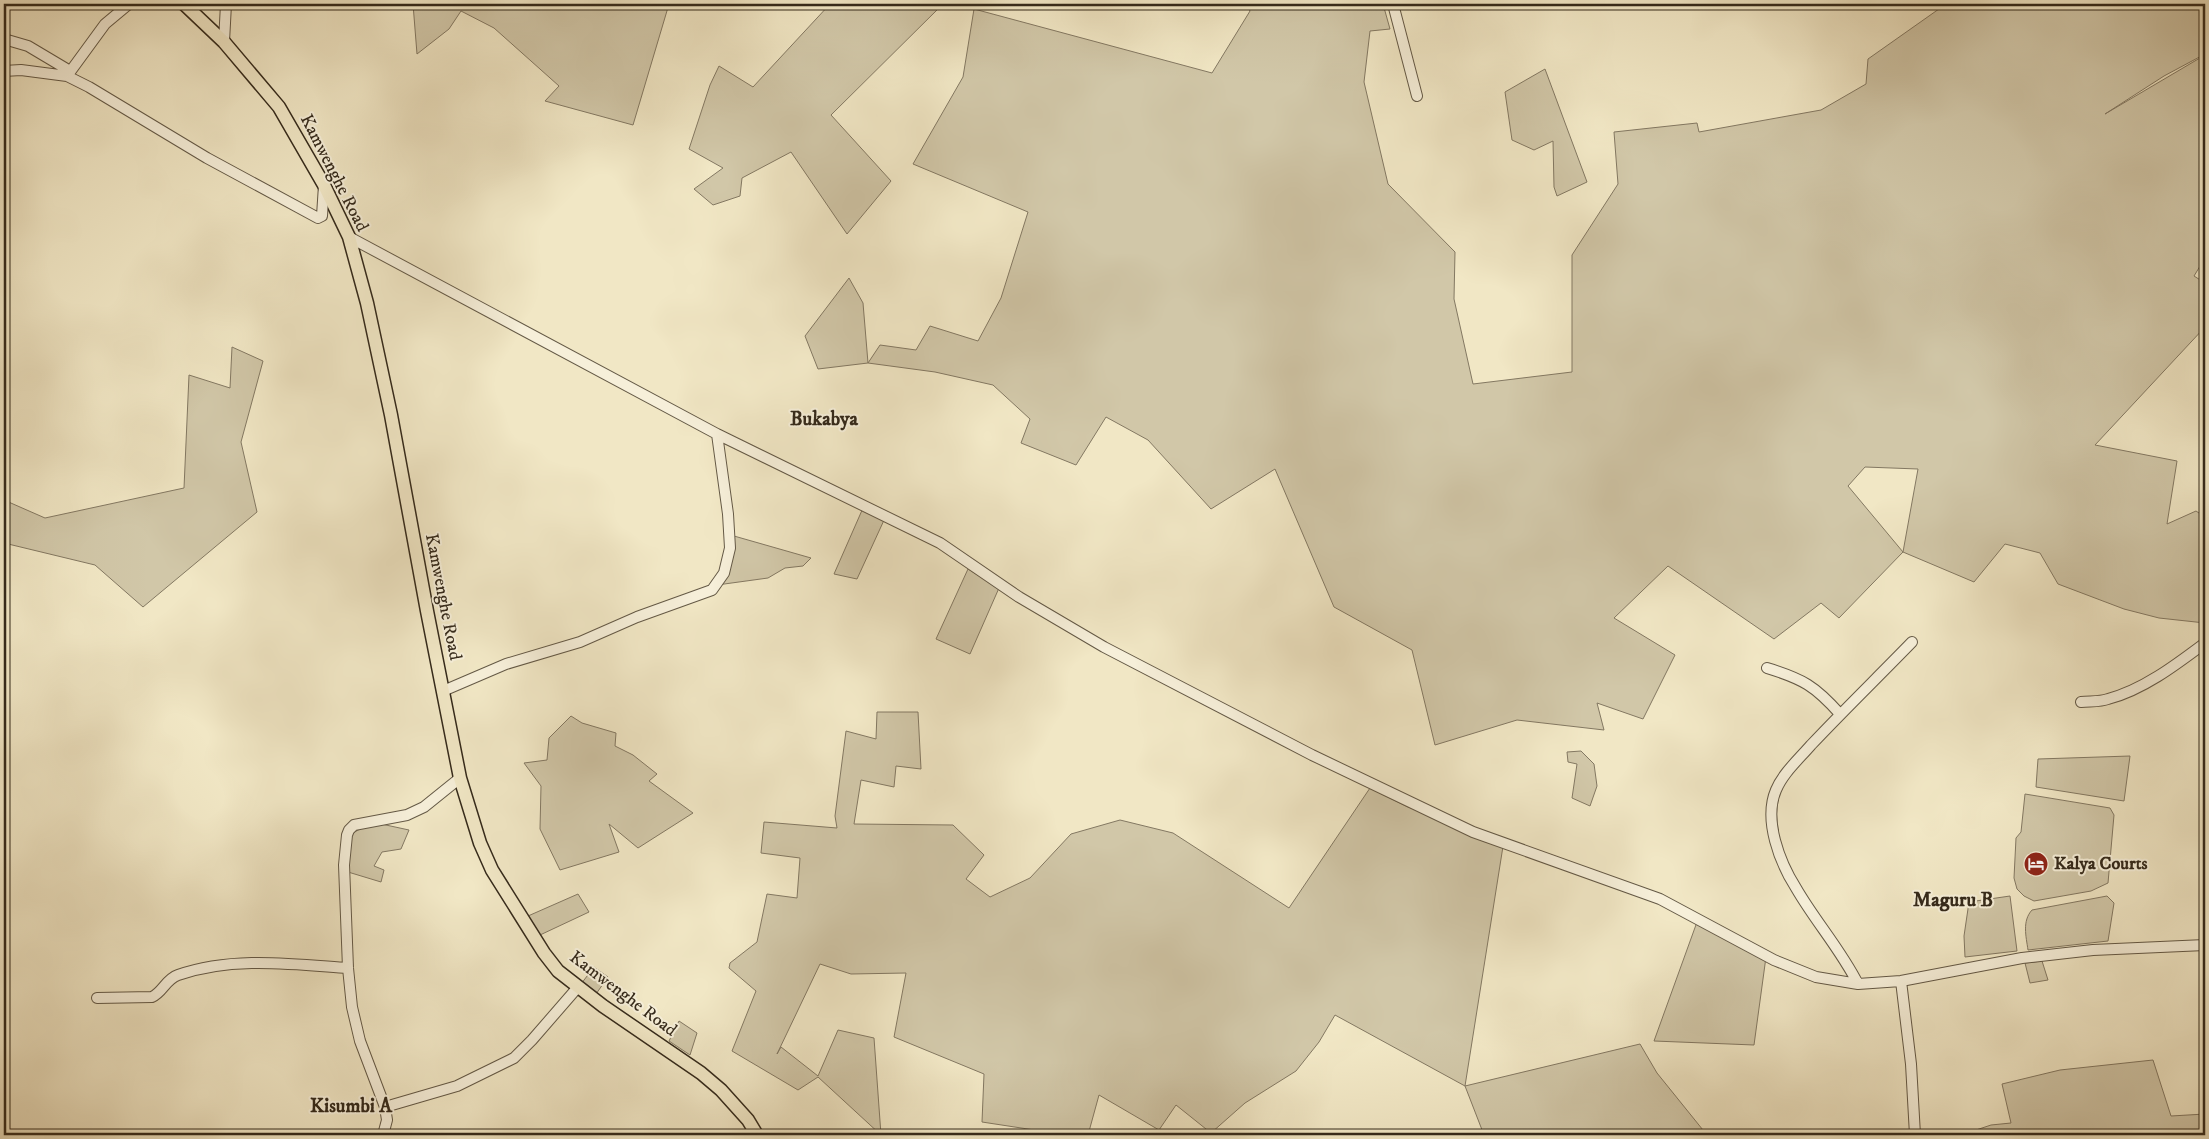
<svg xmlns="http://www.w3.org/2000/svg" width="2209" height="1139" font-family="'IM FELL DW Pica',serif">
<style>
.green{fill:#d1c7a8;stroke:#837862;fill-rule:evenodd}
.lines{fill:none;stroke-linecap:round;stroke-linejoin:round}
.minor-casing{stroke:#645946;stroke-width:12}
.major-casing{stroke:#352a1b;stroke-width:15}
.minor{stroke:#f6efd9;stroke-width:10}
.major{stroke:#f1e7c5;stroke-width:12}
.labels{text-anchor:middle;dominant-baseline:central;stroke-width:4;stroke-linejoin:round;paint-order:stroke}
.street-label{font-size:18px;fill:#352a1b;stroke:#f6efd9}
.poi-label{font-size:18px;font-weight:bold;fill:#352a1b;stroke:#f6efd9;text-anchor:start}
.quarter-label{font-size:20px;font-weight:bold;fill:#352a1b;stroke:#f6efd9}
</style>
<rect width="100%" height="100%" fill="#f1e7c5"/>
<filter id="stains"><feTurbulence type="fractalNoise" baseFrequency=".004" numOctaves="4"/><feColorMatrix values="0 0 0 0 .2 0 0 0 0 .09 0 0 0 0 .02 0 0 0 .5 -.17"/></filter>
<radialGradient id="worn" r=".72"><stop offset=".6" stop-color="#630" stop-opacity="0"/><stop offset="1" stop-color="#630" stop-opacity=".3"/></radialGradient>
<!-- green -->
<path class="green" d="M392,4h277l-36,121 -88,-24 14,-15 -65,-58 -33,-17 -12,18 -32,25 -4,-50 -21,2z
M830,4l112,1 -111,110 60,66 -44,53 -56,-82 -49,26 -2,18 -27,9 -19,-16 29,-21 -34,-19 21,-64 9,-19 34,21z
M1247,4h136l7,25 -20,2 -6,51 24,102 67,68 -1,47 19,85 99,-12v-117l46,-71 -4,-52 83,-9 2,9 122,-22 45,-26 2,-25 78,-55h259v50l-41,22 -59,38 100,-59v203l-11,18 11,7v44l-110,118 82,16 -10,63 29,-13 9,6v106l-46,-5 -35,-9 -66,-25 -18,-31 -35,-9 -31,38 -71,-30 -64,66 -18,-15 -47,36 -106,-73 -54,52 61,37 -32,64 -46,-16 7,27 -87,-10 -82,25 -23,-95 -78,-43 -59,-138 -64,40 -63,-69 -42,-23 -30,48 -55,-22 9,-24 -37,-34 -58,-13 -67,-9 -50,6 -13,-33 44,-58 14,25 5,60 12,-18 36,5 14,-24 48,15 23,-43 27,-86 -115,-48 50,-87 11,-68 238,64 38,-62zM1865,467l53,2 -15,83 -55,-66z
M1545,69l42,113 -30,14 -3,-9 -1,-46 -19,9 -22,-10 -7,-48z
M232,347l31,14 -22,81 16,70 -114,95 -48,-42 -91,-22v-43l41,18 139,-30 5,-113 41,13z
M863,508l22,10 -28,61 -23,-5z
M734,536l77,22 -8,8 -18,2 -17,10 -51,7z
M968,569l31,19 -29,66 -34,-15z
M877,712h41l3,57 -25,-3 -2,21 -33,-7 -7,44 99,1 31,30 -18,24 24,18 40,-19 41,-44 49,-14 53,13 116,75 81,-120 38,19 96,33 -39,246 175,-42 17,29 50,62h-223l-19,-49 -130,-71 -16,27 -23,29 -51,32 -34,30 -35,-28 -17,25 -60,-35 -11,40h-21l-85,-13 2,-48 -90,-37 12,-64 -55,1 -31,-10 -43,90 4,-7 37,29 20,-46 36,8 7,97 -63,-58 -20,13 -66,-39 24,-60 -27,-23 1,-5 27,-21 10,-48 30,4 3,-40 -39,-5 3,-31 73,6 -2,-12 11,-85 30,8z
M571,716l11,7 34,10 -1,13 18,9 24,19 -8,7 44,32 -55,35 -29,-24 10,28 -59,18 -20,-41 1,-43 -17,-23 23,-3 2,-22z
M1581,751l13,13 3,22 -7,20 -18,-8 5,-34 -9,-2 -1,-10z
M2130,756l-6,45 -88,-14 2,-28z
M2025,794l85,14 4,7 -6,68 -17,8 -57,10 -10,-5 -7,-7 -3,-11 2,-40 5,-6z
M372,822l37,8 -8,19 -19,3 -8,14 10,4 -3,12 -33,-10 -2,-35z
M578,894l11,18 -49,23 -12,-19z
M2010,896l7,55 -52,6 -1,-21 5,-34z
M2107,896l7,7 -6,38 -80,9c-2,-14 -6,-29 4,-40z
M1697,922l69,35 -12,88 -100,-4z
M2042,961l6,19 -18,3 -5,-20z
M594,967l14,10 -12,17 -15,-10z
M679,1021l18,12 -7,22 -21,-14z
M2153,1060l18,56 34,-2v21h-244l30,-10 20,-2 -9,-39 58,-14z"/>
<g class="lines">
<defs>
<path id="minor" d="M1393,4l24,92
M4,39l24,7 42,25
M224,42l2,-38
M4,71l17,-1 46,6 22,11 118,71 111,60 4,-2 2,-31
M67,76l38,-52 24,-20
M349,237l368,197 223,109 79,54 85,50 208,108 161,77 187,67 114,61 42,17 42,7 43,-3 121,-23 71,-8 112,-5
M1767,668c36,11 48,18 73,46
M443,691l63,-27 74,-22 57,-25 75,-27 12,-17 6,-25 -2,-34 -11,-80
M2081,702c9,-1 19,0 27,-3 35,-9 69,-35 97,-56
M1901,981l10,83 4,71
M1858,984c-17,-34 -43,-63 -62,-96 -16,-25 -33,-68 -20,-98 7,-17 23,-31 35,-45 33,-35 68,-69 101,-103
M97,998l55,-1c11,-5 14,-18 26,-22 54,-19 114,-11 170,-7
M385,1107l72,-21 57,-28 18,-18 46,-53
M383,1135l4,-15 -2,-13 -25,-66 -8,-34 -4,-39 -4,-103 3,-30 2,-5 5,-5 53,-10 17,-8 36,-29"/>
<path id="major" d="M184,4l40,38 55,65 45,78 25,52 18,66 24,112 36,196 33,167 20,65 12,27 52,83 14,18 45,35 98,67 20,17 27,30 9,15"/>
</defs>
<!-- minor casing -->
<use href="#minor" class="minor-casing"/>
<!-- major casing -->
<use href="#major" class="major-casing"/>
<!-- minor -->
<use href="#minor" class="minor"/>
<!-- major -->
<use href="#major" class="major"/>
</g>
<!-- icons -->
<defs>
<symbol id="hotel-disc" viewBox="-11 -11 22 22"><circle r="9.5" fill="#8f2418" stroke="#f6efd9"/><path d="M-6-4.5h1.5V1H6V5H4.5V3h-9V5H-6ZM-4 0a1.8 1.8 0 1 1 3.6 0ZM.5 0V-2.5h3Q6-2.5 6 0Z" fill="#fff"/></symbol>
</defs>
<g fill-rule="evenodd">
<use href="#hotel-disc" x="2022" y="850" width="28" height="28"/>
</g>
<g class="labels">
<!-- street labels -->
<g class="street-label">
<text transform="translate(334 173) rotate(63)">Kamwenghe Road</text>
<text transform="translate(443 597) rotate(79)">Kamwenghe Road</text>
<text transform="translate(623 994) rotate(37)">Kamwenghe Road</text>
</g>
<!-- poi labels -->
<g class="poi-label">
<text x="2054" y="864">Kalya Courts</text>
</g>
<!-- quarter labels -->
<g class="quarter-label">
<text x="824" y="419">Bukabya</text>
<text x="1953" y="900">Maguru B</text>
<text x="351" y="1106">Kisumbi A</text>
</g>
</g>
<!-- margin -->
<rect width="2209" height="1139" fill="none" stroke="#f1e7c5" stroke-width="20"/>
<rect x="5" y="5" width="2199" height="1129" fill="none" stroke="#352a1b" stroke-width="2.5"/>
<rect x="10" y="10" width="2189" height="1119" fill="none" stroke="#352a1b"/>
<rect width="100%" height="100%" filter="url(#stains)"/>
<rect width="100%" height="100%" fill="url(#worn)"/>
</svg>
